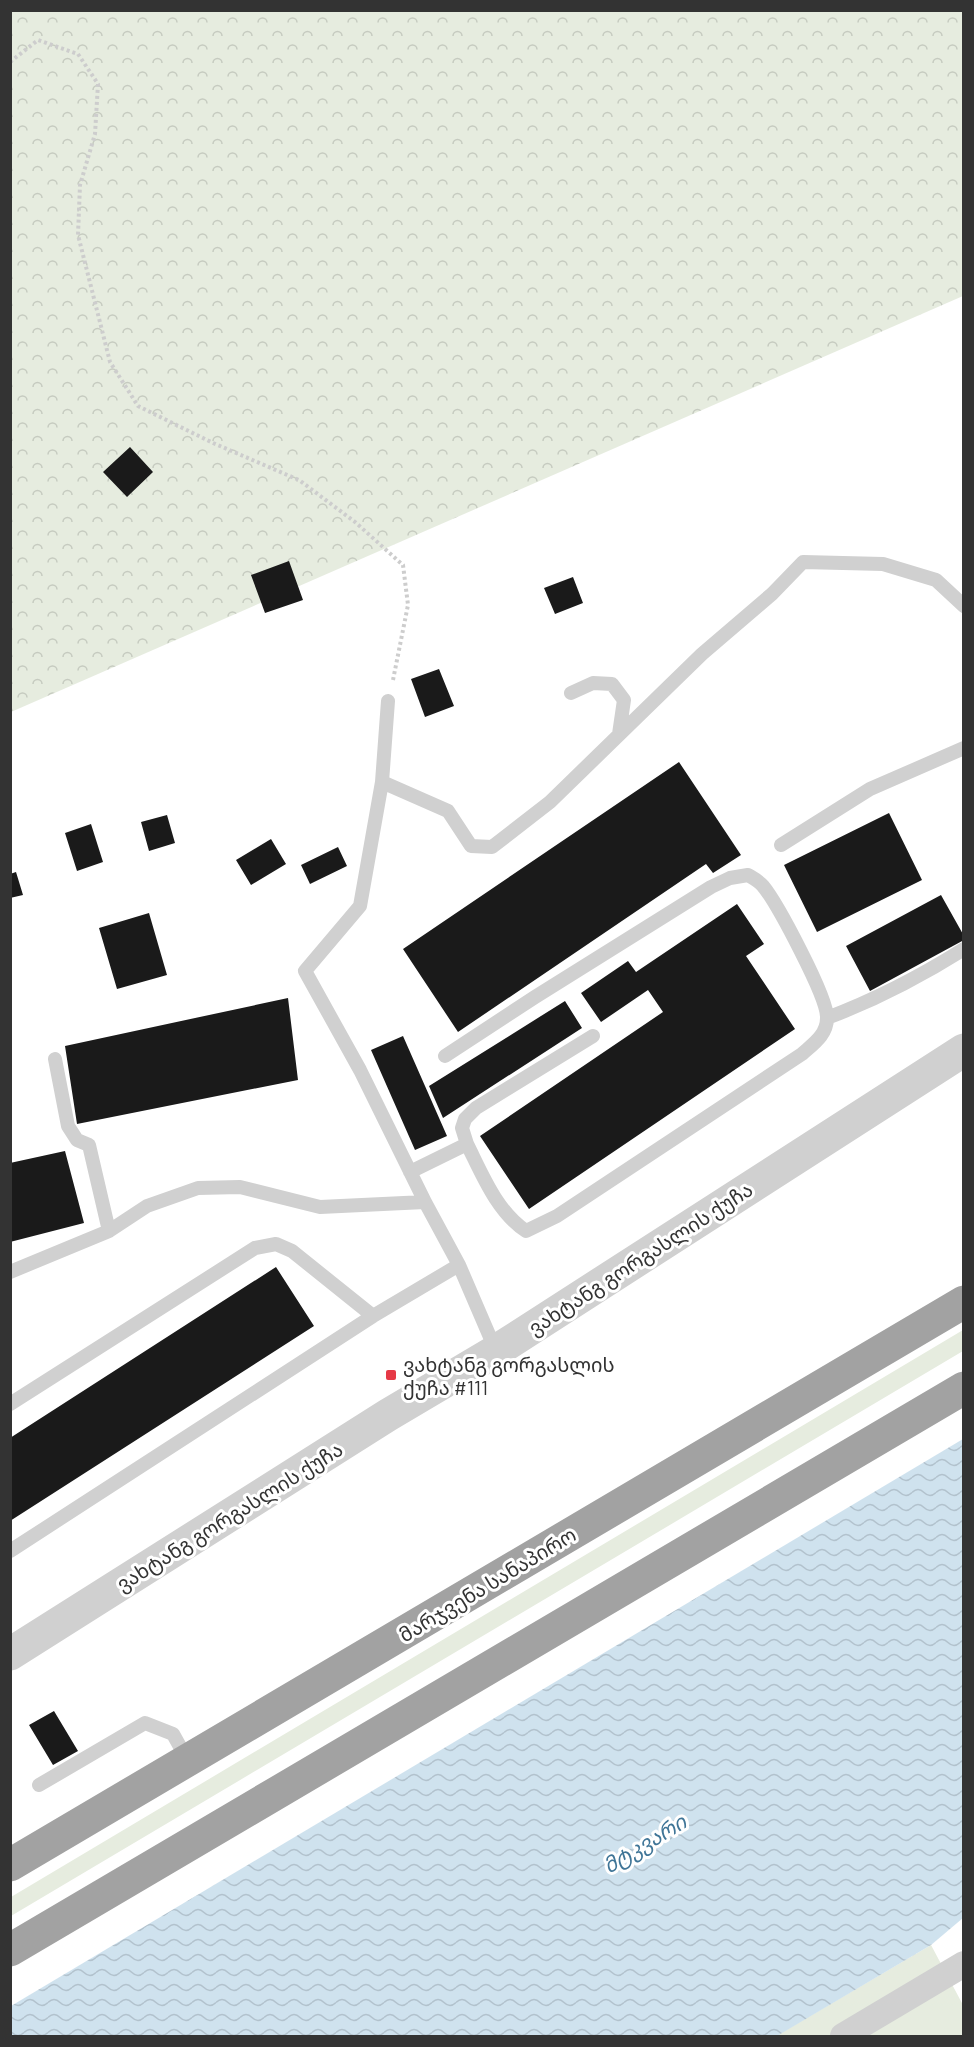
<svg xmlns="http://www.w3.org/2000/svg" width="974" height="2047" font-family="Barlow,'Noto Sans Georgian',sans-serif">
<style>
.green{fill:#e6ecdf}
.forest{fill:url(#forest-crowns)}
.water{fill:url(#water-waves)}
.building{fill:#1a1a1a}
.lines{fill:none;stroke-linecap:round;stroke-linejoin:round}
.path{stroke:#cdcdcd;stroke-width:4;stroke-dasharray:3 3;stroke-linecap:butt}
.service{stroke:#d0d0d0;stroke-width:14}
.minor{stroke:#d0d0d0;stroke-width:26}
.tertiary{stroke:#d0d0d0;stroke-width:33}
.trunk{stroke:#a2a2a2;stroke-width:33}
.poi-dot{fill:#e63946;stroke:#fff;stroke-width:2}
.labels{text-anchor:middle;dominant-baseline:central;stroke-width:6;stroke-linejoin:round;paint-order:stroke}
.street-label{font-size:20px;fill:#333;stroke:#fff}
.poi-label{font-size:20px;fill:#333;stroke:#fff;text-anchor:start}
.water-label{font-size:21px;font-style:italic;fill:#3f7597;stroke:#fff}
</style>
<defs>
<pattern id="forest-crowns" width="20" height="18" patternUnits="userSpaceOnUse" patternTransform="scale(1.5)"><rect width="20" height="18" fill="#e6ecdf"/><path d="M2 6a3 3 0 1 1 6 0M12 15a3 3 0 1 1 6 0" fill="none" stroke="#c6cbc0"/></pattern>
<pattern id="water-waves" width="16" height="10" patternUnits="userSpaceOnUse" patternTransform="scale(1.5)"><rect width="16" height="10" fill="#cfe2ee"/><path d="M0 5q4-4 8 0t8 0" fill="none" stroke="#b2c2cd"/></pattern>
</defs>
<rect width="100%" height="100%" fill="#fff"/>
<!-- green -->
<path class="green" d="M963,1330v21l-952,565v-19z
M931,1945l32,60v31h-187z"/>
<!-- forest -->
<path class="forest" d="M11,11h952v285l-952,416z"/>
<!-- water -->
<path class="water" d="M963,1439v479l-32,27 -154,91h-766v-30z"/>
<!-- building -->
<path class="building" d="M130,447l23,25 -26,25 -24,-25z
M289,561l14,39 -38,13 -14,-38z
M573,577l10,26 -28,11 -11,-26z
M439,669l15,37 -29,11 -14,-38z
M679,762l62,93 -28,18 -7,-9 -248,168 -55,-83z
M889,813l33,67 -105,52 -33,-67z
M167,815l8,28 -26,8 -8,-29z
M91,824l12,38 -26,9 -12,-38z
M271,839l15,25 -35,21 -15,-25z
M338,847l9,19 -37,18 -9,-19z
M16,872l7,23 -13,3v-24z
M941,895l23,41v4l-94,51 -24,-45z
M737,904l27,40 -18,12 49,73 -266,180 -49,-73 183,-124 -15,-22 -47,32 -20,-29 47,-32 8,11z
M149,913l18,62 -50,14 -18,-61z
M288,998l10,82 -221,44 -12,-78z
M565,1001l17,27 -139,90 -14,-32z
M403,1036l44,100 -32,14 -44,-100z
M65,1151l19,72 -74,19v-79z
M276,1267l38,59 -304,195v-83z
M54,1711l24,40 -25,14 -24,-40z"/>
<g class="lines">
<!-- path -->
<path class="path" d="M10,62l28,-22 40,14 20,30 -3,50 -15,51 -2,50 32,127 28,44 75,37 86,37 56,42 48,43 5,40 -15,75"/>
<!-- service -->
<path class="service" d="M571,693l22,-10 19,1 12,16 -5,34
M388,701l-6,81 -22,124 -55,65 55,99 65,132 34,63 37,86
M382,782l66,29 23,35 21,1 58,-45 152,-148 70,-60 31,-32 80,2 53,16 28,26
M781,845l89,-56 94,-41
M827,1018c48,-18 94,-42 137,-69
M55,1059l13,67 9,14 12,5 20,86
M467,1144l-5,-16 3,-9 11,-11 117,-72
M410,1172l57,-28c15,30 30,68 59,87l31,-15 245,-162c11,-10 25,-19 25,-36 1,-20 -50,-115 -64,-132 -4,-5 -10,-8 -15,-11l-18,3 -19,9 -176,110 -90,59
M10,1272l99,-41 38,-25 51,-18 42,-1 80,20 105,-5
M10,1404l245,-156 21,-4 16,7 81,65
M10,1551l363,-235 86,-51
M39,1785l106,-62 28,11 15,27"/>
<!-- minor -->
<path class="minor" d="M843,2036l121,-72"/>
<!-- tertiary -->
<path class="tertiary" d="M10,1654l378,-239 108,-64 468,-301"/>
<!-- trunk -->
<path class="trunk" d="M10,1865l954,-563
M10,1950l954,-562"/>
</g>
<!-- markers -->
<rect class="poi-dot" x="385" y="1369" width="12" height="12" rx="3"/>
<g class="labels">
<!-- street labels -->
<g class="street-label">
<text transform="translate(640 1258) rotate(-33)">ვახტანგ გორგასლის ქუჩა</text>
<text transform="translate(229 1516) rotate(-32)">ვახტანგ გორგასლის ქუჩა</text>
<text transform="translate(487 1584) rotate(-31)">მარჯვენა სანაპირო</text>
</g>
<!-- poi labels -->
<g class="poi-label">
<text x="403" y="1364">ვახტანგ გორგასლის<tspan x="403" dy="23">ქუჩა #111</tspan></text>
</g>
<!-- water labels -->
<g class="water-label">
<text transform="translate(644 1843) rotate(-31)">მტკვარი</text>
</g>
</g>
<!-- border -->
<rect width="974" height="2047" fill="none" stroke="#333333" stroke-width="24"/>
</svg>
